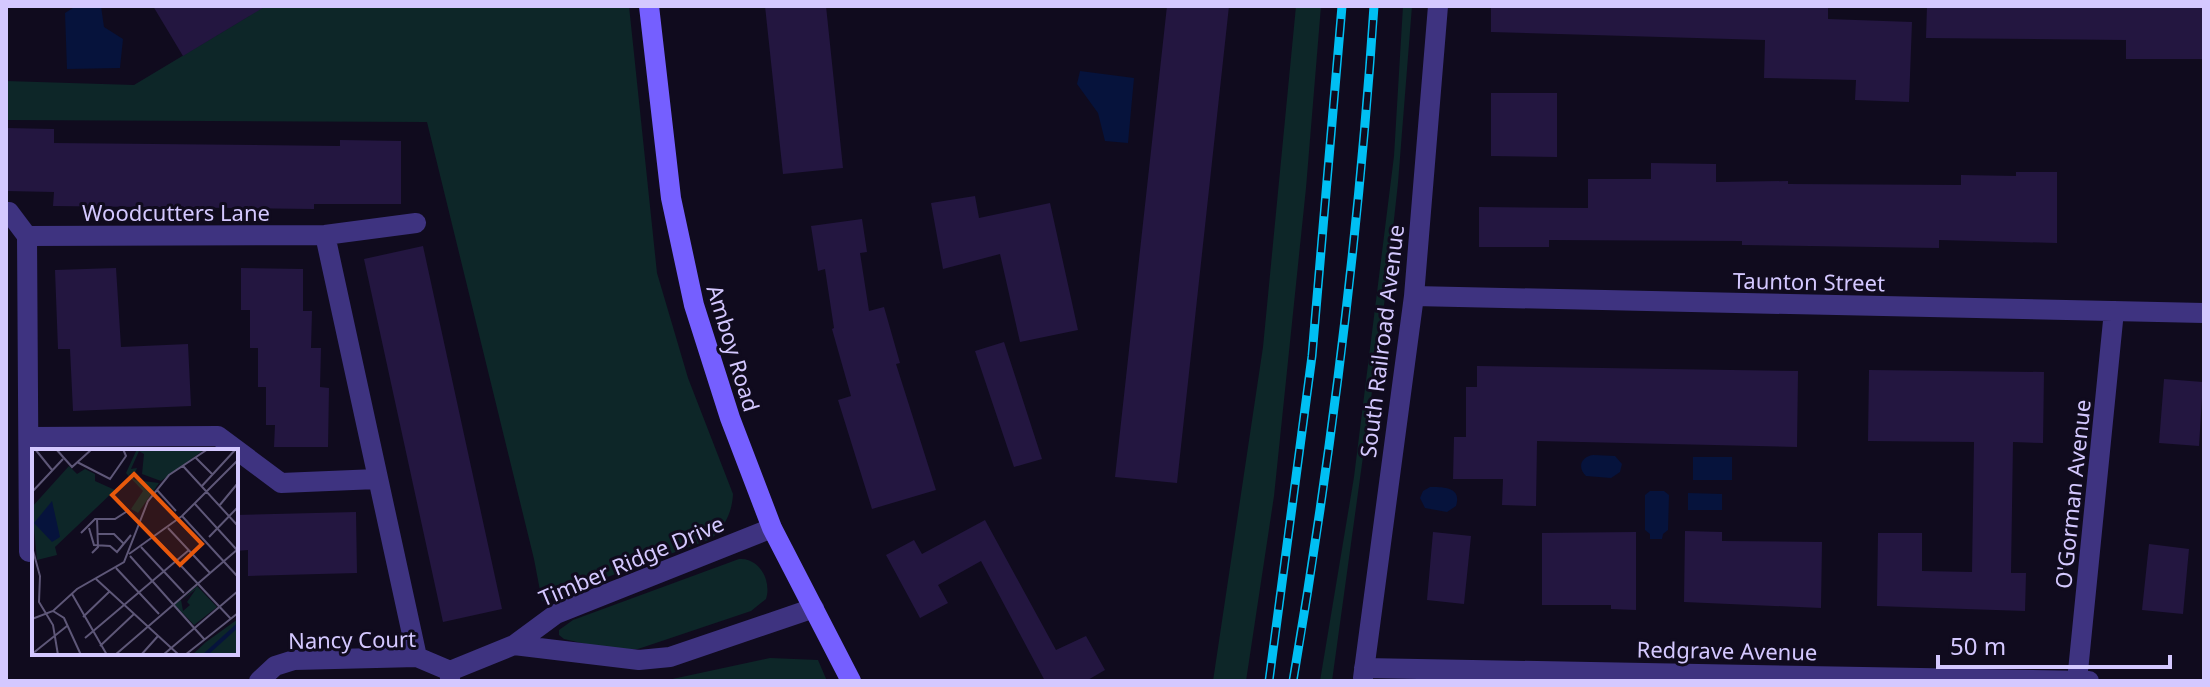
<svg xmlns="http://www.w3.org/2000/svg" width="2210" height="687" font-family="'Noto Sans',sans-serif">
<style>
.green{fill:#0d2628}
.water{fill:#06133c}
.building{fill:#231640}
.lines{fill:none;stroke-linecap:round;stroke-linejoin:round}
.minor{stroke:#3e3380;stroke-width:20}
.secondary{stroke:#755fff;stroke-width:20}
.rail-casing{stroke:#00bff3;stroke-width:9}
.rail{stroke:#100b1e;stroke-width:6;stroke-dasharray:18;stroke-linecap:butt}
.labels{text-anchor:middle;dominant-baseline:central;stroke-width:6;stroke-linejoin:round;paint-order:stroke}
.street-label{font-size:22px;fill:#d4c8ff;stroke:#100b1e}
.inset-river{fill:none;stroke:#06133c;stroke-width:4}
.inset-road{fill:none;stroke:#5e5778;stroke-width:2}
.view{fill:#e8590c;fill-opacity:0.15;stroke:#e8590c;stroke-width:4}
.inset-edge{fill:none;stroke:#d4c8ff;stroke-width:4}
</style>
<rect width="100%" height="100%" fill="#100b1e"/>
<!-- green -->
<path class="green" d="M251,6h378l28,267 31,105 45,116c-1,19 -8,32 -22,45l-169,62 -8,-42 -107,-437 -421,-2v-39l128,4 115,-69z
M1296,6h25l-15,182 -32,308 -28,185h-33l50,-334z
M1403,6h9l-14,177 -11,100 -55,398h-12l34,-204 40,-321z
M739,559c20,-2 33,22 27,40l-15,12 -113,38 -26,1 -48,-11 -5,-4v-5l14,-10z
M770,658l48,2 9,21h-164z"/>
<!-- water -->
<path class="water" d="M76,6h25l3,21 19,12 -3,29 -53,1 -2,-56z
M1080,71l54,7 -6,65 -23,-2 -7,-28 -21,-29z
M1593,455l22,1 7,8 -2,8 -9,6 -25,-2c-9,-9 -5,-19 7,-21z
M1693,457h39v23h-39z
M1430,487c14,0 32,0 26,19l-9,6 -22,-4 -5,-10 3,-7z
M1650,491h14l5,4 -1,35 -5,4 -1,5h-12v-5l-5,-4v-35z
M1688,493l34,1v16h-34z"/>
<!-- building -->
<path class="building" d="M153,6h113l-83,50z
M765,6h61l17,162 -60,6z
M1167,6h62l-52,477 -62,-6z
M1491,6h337v13l84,3 -3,80 -54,-2 1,-20 -92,-2 1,-38 -274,-8z
M1927,6h277v53h-78v-19l-200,-2z
M1491,93h66v64l-66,-1z
M6,128l48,1v14l286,3v-6l61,1v63h-87v5l-261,-3 1,-14 -48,-1z
M1651,163l65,1v18l72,-1v3l173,1v-10l55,1v-4h41v71l-118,-3v8l-197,-3v-4l-193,-1v7h-70v-40l109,1v-29h63z
M975,196l4,22 71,-15 28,127 -58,12 -20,-88 -57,15 -12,-66z
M862,219l5,33 -7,1 9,58 15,-4 16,56 -4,1 40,126 -64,19 -34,-109 13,-4 -19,-67 2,-1 -9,-59 -7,2 -7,-45z
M423,246l79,363 -59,13 -79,-363z
M116,268l5,79 67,-3 3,62 -118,5 -3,-62h-12l-3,-79z
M241,268l62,1v42h9l-1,37h10l-1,39 9,1 -1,59h-54l1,-22h-9v-38h-8v-39h-8v-38h-9z
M1004,342l38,117 -28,8 -39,-116z
M1477,366l321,5 -1,76 -260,-6 -1,65 -34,-1 1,-26h-50l1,-42h12v-50h11z
M1869,370l175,2 -1,71 -30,-1 -2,131h15l-1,38 -148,-5 1,-73h44v38l50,1 2,-130 -106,-1z
M2164,379l39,3 -4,64 -40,-3z
M356,512l1,61 -109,3v-26l-12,1v-36z
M985,520l71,130 30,-14 19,34 -19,11h-41l-64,-120 -43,24 10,18 -28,15 -34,-63 28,-15 8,14z
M1685,531l37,1v9l100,1 -1,66 -137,-6z
M1433,532l38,4 -7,68 -37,-4z
M1636,532v78l-25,-1v-4h-69v-72z
M2149,544l40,5 -6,65 -41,-4z"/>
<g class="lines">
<!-- minor -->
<path class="minor" d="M6,212h3l18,24 298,-1 91,-12
M325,235l92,422
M27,236l2,316
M1414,296l790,17
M30,437l188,-1 63,47 96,-4
M514,645l125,15 31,-3 144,-49
M1364,668l725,13
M1363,678l51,-382 24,-290
M259,681l16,-15 19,-6 123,-3 33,14
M450,681v-10l64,-26 42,-31 216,-86
M2077,681l37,-370"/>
<!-- secondary -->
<path class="secondary" d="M649,6l22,192 23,107 36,113 42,110 79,153"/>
<defs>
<path id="rail" d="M1269,681l43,-325 30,-350
M1293,681c38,-224 66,-449 81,-675"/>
</defs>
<!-- rail casing -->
<use href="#rail" class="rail-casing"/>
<!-- rail -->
<use href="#rail" class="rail"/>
</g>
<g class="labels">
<!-- street labels -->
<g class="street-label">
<text x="176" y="212">Woodcutters Lane</text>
<text transform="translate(1809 281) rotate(1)">Taunton Street</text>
<text transform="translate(1381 341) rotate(-83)">South Railroad Avenue</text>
<text transform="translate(734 348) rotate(73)">Amboy Road</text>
<text transform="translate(2072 494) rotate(-84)">O'Gorman Avenue</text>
<text transform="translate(631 560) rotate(-23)">Timber Ridge Drive</text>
<text transform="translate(352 639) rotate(-1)">Nancy Court</text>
<text transform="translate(1727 650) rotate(1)">Redgrave Avenue</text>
</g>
</g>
<!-- overview -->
<g transform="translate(32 449)">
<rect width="206" height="206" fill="#100b1e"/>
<path d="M105,0h68l-44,32 -19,-7 2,-20 -5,-3 -8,18 6,-1 -2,5 -6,1 6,6 24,3 -21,30 -7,-4 12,-18 -17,-18zM37,17l8,8 8,-5 10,5v7l20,9 -60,57 2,8 -20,5 -5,-53zM165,137l20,21 -23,18 -20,-21 7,-4 2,11 7,-6 -3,-3 9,-13 -14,11zM206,170v36h-46l14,-13z" fill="#0d2628"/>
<path d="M20,52l8,36 -8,5 -18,-19z" fill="#06133c"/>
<path class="inset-river" d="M173,206l33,-30"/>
<path class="inset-road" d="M3,0l17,21M24,0l16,18 20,-18M164,9l17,17M45,13l33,17 16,-23 -3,-7M151,17l55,60M169,38l35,-38M125,41l19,21M0,43l31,-33M163,55l42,46M187,57l19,-23M150,67l56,61M57,79l5,17 16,1 7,6 14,-17M136,79l42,45M49,84l14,-14h20l14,-9M66,85h16l10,10M122,88l77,82M177,88l29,-30M0,98l8,29 -1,26 14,23 5,30M109,98l43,46M60,104l6,-6 -1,-29M97,105l53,-38 56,-56M98,107l74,83M84,119l43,46M64,130l83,76M40,145l35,61M21,162l11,7 17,37M51,168l27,-26M0,170l21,-8 24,-22 47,-27 24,-61 21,-26 39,-26M53,189l104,-88M68,197l34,-32M0,205l35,-28M83,206l123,-106M109,206l17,-19M131,206l75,-64M153,206l53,-42"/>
<path class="view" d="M102,25l68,70 -22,21 -68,-70z"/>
<rect width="206" height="206" class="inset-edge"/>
</g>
<!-- border -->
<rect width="2210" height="687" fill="none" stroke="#d4c8ff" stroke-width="16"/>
<!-- scale -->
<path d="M1938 655v12h232v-12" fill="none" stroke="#d4c8ff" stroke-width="4"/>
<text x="1950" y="655" font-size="24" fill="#d4c8ff" stroke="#100b1e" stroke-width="6" paint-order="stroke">50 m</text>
</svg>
